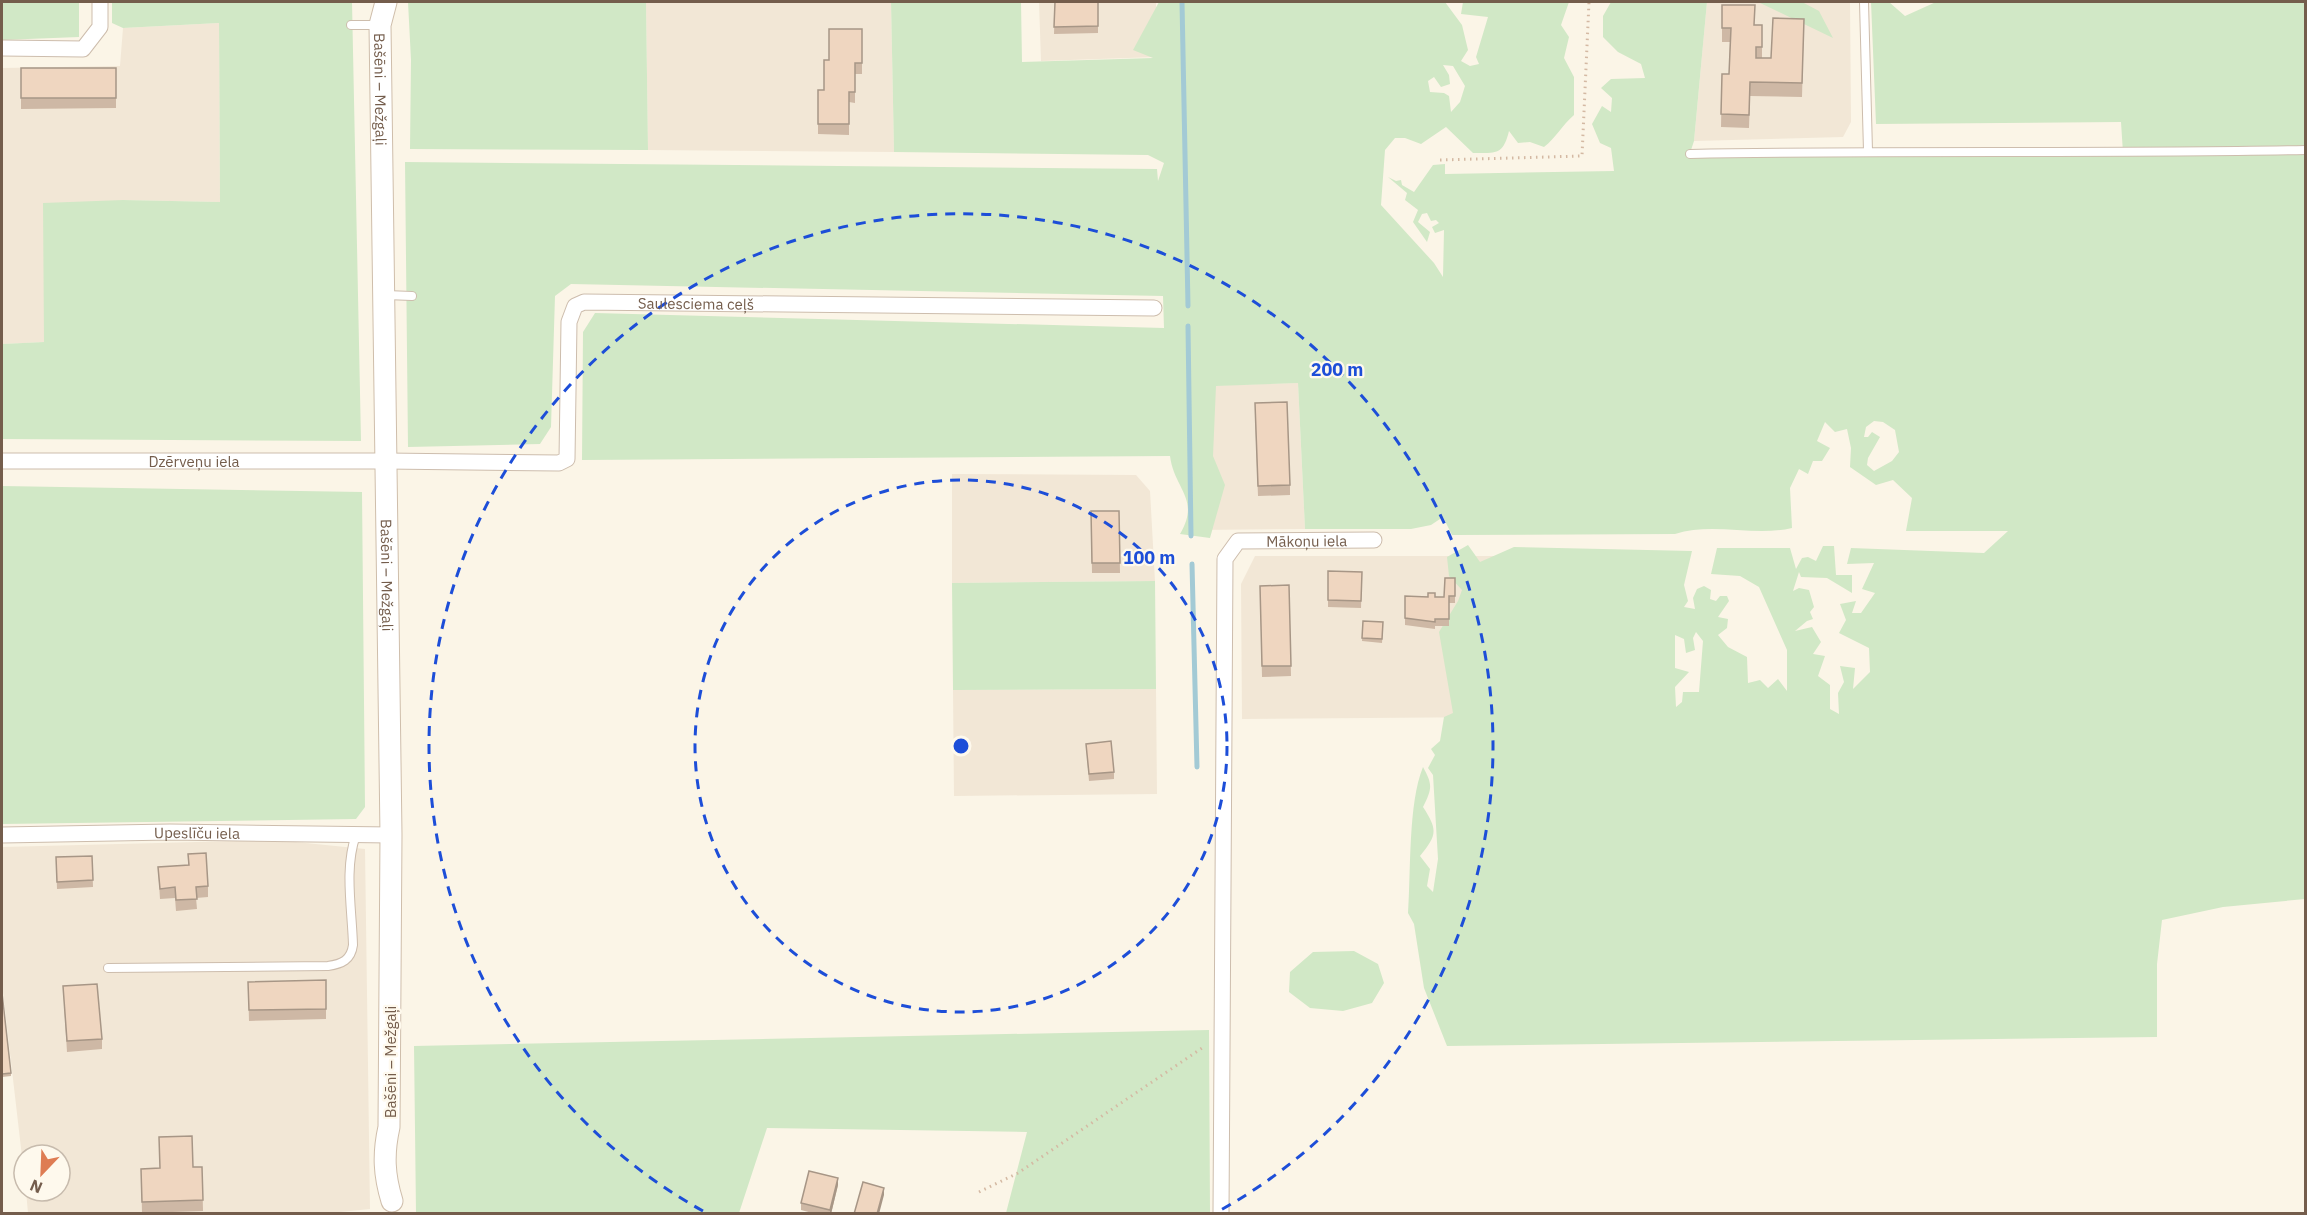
<svg xmlns="http://www.w3.org/2000/svg" width="2307" height="1215" font-family="'IBM Plex Sans',sans-serif">
<style>
.residential{fill:#f2e7d6}
.green{fill:#d1e8c6;fill-rule:evenodd}
.lines{fill:none;stroke-linecap:round;stroke-linejoin:round}
.stream{stroke:#a3cad5;stroke-width:5}
.lane-casing{stroke:#cdbdad;stroke-width:10}
.street-casing{stroke:#cdbdad;stroke-width:17}
.secondary-casing{stroke:#cfbeab;stroke-width:23}
.path{stroke:#d4b9a3;stroke-width:3;stroke-dasharray:1.5 4.5;stroke-linecap:butt}
.lane{stroke:#fff;stroke-width:8}
.street{stroke:#fff;stroke-width:15}
.secondary{stroke:#fff;stroke-width:21}
.wall{fill:#ceb8a5}
.shaded-wall{fill:#a79686}
.building{fill:#efd6c0;stroke:#a79686;stroke-width:1.5}
.ring{fill:none;stroke:#1d4ed8;stroke-width:3;stroke-dasharray:10 8}
.labels{text-anchor:middle;dominant-baseline:central;stroke-width:4.5;stroke-linejoin:round;paint-order:stroke}
.street-label{font-size:15px;fill:#745d4c;stroke:#fef9ed}
.centre{fill:#1d4ed8;stroke:#fef9ed;stroke-width:3}
.ring-label{font-size:18px;text-anchor:middle;font-weight:bold;fill:#1d4ed8;stroke:#fef9ed;stroke-width:4.5;stroke-linejoin:round;paint-order:stroke}
</style>
<rect width="100%" height="100%" fill="#fbf5e7"/>
<!-- residential -->
<path class="residential" d="M646,2h245l3,150 -246,-2z
M1039,2h117v55l-115,4z
M1707,2h143l1,120 -8,15 -149,4z
M219,23l1,179 -97,-2 -79,142 -42,2v-276l118,-2 3,-38z
M1298,383l7,146 -107,1 1,-144z
M952,474l184,1 14,16 5,90 -203,2z
M1255,556h239l4,161 -256,2 -1,-135z
M1156,689l1,105 -203,2 -1,-106z
M276,840l89,9 5,360 -49,5 -293,-1 -2,-22h34v-36h-36v19l-22,-190v-137z"/>
<!-- green -->
<path class="green" d="M2,2h77v35l-77,3z
M112,2h240l9,439 -359,-2v-95l42,-2 -1,-139 80,-3 97,2 -1,-179 -96,5 -11,-5z
M408,2h238l2,148 -238,-1 1,-89z
M891,2h130l1,60 131,-4 -20,-8 26,-48h286l17,23 6,25 -7,11 9,5 9,-2 -3,-7 12,-40 -27,-3 2,-12h106l-8,23 8,12 -5,21 10,19v38c-12,10 -18,23 -30,32l-14,-5 -12,1 -9,-12c-6,24 -12,22 -36,22l-27,-26 -25,17 -16,-6h-10l-10,12 -4,55 53,58 9,14 1,-47 -9,3 -3,-6 7,-4 -3,-3 -5,1 -4,-8 -5,1 -4,8 12,10 -3,10 -14,-20 5,-12 -13,-10 2,-7 -19,-16 8,4 5,-1 1,5 12,7 19,-27 12,-1v10l169,-3 -3,-23 -11,-5 -8,-19 10,-18 9,6 1,-14 -11,-10 10,-9 34,-1 -4,-14 -23,-12 -15,-15v-21l8,-14h96l-13,139 -4,12h433l-2,-31 -245,2 -5,-122h18l16,14 31,-14h369v897l-82,8 -61,13 -5,44v73l-710,9 -23,-58 -10,-64 -6,-11c3,-40 0,-110 15,-146 10,18 9,22 0,40 15,23 14,28 -3,49l10,13 -3,17 6,6 5,-33 -5,-84 -5,-7 7,-13 -4,-6 9,-8 4,-24 9,-4 -14,-81 19,-31 4,-11 -13,-14 -2,-19 21,-12 12,17 34,-15 178,4 -8,34 4,16 -4,6 11,2 -2,-11 4,-9 7,-3 7,4 -1,9 6,2 4,-5h7l2,5 -11,16 10,2 -1,9 -9,7 10,12 19,10 1,26 12,-3 8,8 10,-9 9,12v-41l-28,-63 -19,-11 -29,-2 6,-26h73l6,21 6,-11 6,-1 8,4 7,-15h11l2,29h16v18l-25,-15 -26,-1 -2,-5 -6,19 6,-3 10,2 5,17 -4,5 3,7 -6,2 -12,10 17,-4 9,15 -8,12 12,2 -7,20 12,9v24l9,5 -1,-21 6,-11 -4,-16 15,2 -2,21 17,-17 -1,-24 -30,-15 7,-13 -6,-16 16,-3 -4,12h9l14,-20 -13,-4 12,-26 -27,1 4,-16 133,5 24,-22h-102l6,-33 -19,-18 -17,5 -26,-18 1,-19 -4,-19 -12,3 -10,-10 -8,19 13,7 -8,13h-9l-5,13 -9,-5 -9,19 2,40c-38,9 -79,-6 -117,6l-223,1 -9,-18 -12,8 -20,4h-106l-7,-146 -82,3 -3,70 12,29 -15,53 -30,-4c21,-35 -6,-45 -10,-78l-588,4 1,-128 12,-19 569,15 -1,-32 -592,-12 -16,12 -4,131 -11,17 -132,3 -3,-285 752,7 1,12 6,-18 -16,-8 -254,-3zM1443,65l10,1 12,20 -5,16 -9,10 -2,-16 -5,-3 -14,-1 -2,-11 6,-4 7,10 9,-3 -1,-9zM1874,421l9,1 12,8 4,22 -7,9 -18,10 -7,-6 1,-7 12,-21 -8,-5 -4,5h-4l2,-10zM1696,632l7,9 -4,51h-16l-1,10 -6,5 -1,-20 14,-15 -14,-4v-33l9,4 2,14 9,-3 -2,-12z
M1758,2h44l17,9 14,27z
M2,486l360,6 3,315 -9,12 -354,5z
M1155,581l1,108 -203,1 -1,-107z
M1354,951l24,13 6,19 -12,20 -29,8 -33,-3 -21,-16 1,-20 23,-20z
M1209,1030l1,183h-204l21,-81 -260,-4 -28,85h-323l-2,-167z"/>
<g class="lines">
<!-- stream -->
<path class="stream" d="M1182,2l6,304
M1188,326l3,210
M1192,564l5,203"/>
<defs>
<path id="lane" d="M1864,2l4,149
M351,25h28
M1690,154c205,-4 410,0 616,-4
M386,295l26,1
M108,968l220,-2c14,-2 23,-6 25,-21 -1,-36 -9,-77 3,-110"/>
<g id="street">
<path d="M2,48l81,1 17,-22v-25"/>
<path id="s1" d="M2,461h384l173,2 8,-4 2,-137 6,-16 9,-4 570,6"/>
<path id="s2" d="M2,835l168,-3 221,3"/>
<path id="s3" d="M1221,1214l4,-655 13,-18 136,-1"/>
</g>
<g id="secondary">
<path id="s4" d="M386,2l-6,23 11,810 -2,292c-6,27 -5,48 3,74"/>
</g>
</defs>
<!-- lane casing -->
<use href="#lane" class="lane-casing"/>
<!-- street casing -->
<use href="#street" class="street-casing"/>
<!-- secondary casing -->
<use href="#secondary" class="secondary-casing"/>
<!-- path -->
<path class="path" d="M1440,160l142,-4 7,-154
M979,1192l39,-19 187,-127"/>
<!-- lane -->
<use href="#lane" class="lane"/>
<!-- street -->
<use href="#street" class="street"/>
<!-- secondary -->
<use href="#secondary" class="secondary"/>
</g>
<!-- wall -->
<path class="wall" d="M1055,2h43v31l-44,1z
M1722,5l32,20h8v33h9l33,-39 -2,78 -52,-1 -1,32 -28,-1 1,-53h7l1,-32h-8z
M862,29v45h-7v29l-6,-1v33l-31,-1v-44h6l5,-30z
M21,68h95v40l-95,1z
M1255,414l35,71v10l-32,1z
M1091,511h28l1,62h-28z
M1362,572l-1,36 -33,-1v-7z
M1455,578v25h-6v23h-14v3l-30,-4v-29l39,1z
M1289,585l2,91 -29,1 -2,-91z
M1363,621l20,1 -1,21 -20,-2z
M1086,744l28,28v7l-25,2z
M188,854l20,32v11l-12,1 1,11 -21,2 -1,-13 -15,1 -2,-32 30,-2z
M92,856l1,31 -36,2 -1,-32z
M248,982l78,27v10l-77,2z
M63,986l39,53v10l-35,3z
M2,993l9,80v3l-9,1z
M202,1167l1,44 -61,2 -1,-44z
M838,1185l-7,29h-15l-15,-4v-7z"/>
<!-- shaded-wall -->
<path class="shaded-wall" d="M838,1178v7l-7,29h-1v-4z
M884,1188v7l-5,19h-2z"/>
<!-- building -->
<path class="building" d="M1055,2h43v24l-44,1z
M1722,5h33l-1,20h8v22h-6v11h15l2,-40 31,1 -2,64 -52,-1 -1,33 -28,-1 1,-40h7l2,-46h-9z
M829,29h33v34h-7v29h-6v32h-31v-34h6v-30h5z
M21,68h95v30h-95z
M1287,402l3,83 -32,1 -3,-83z
M1091,511h28l1,52h-28z
M1328,571l34,1 -1,29 -33,-1z
M1445,578h10v18h-6v23h-14v3l-30,-4v-22l23,1v-4h7v4h9z
M1289,585l2,81h-29l-2,-80z
M1363,621l20,1 -1,17 -20,-1z
M1111,741l3,31 -25,2 -3,-30z
M206,853l2,33 -12,1 1,12 -21,1 -1,-13 -15,2 -2,-22 31,-2 -1,-11z
M92,856l1,24 -36,2 -1,-25z
M326,980v29l-77,1 -1,-28z
M97,984l5,55 -35,2 -4,-55z
M2,993l9,80 -9,1z
M192,1136l1,31h9l1,33 -61,2 -1,-33 19,-1 -1,-31z
M809,1171l29,7 -8,32 -29,-7z
M863,1182l21,6 -7,26h-23z"/>
<!-- distance rings -->
<g class="ring">
<circle cx="961" cy="746" r="266"/>
<path d="M703 1211A532 532 0 1 1 1219 1211"/>
</g>
<g class="labels">
<!-- street labels -->
<g class="street-label">
<text stroke="none"><textPath href="#s4" startOffset="88">Bašēni – Mežgaļi</textPath></text>
<text stroke="none"><textPath href="#s1" startOffset="842">Saulesciema ceļš</textPath></text>
<text stroke="none"><textPath href="#s1" startOffset="192">Dzērveņu iela</textPath></text>
<text stroke="none"><textPath href="#s3" startOffset="746">Mākoņu iela</textPath></text>
<text stroke="none"><textPath href="#s4" startOffset="574">Bašēni – Mežgaļi</textPath></text>
<text stroke="none"><textPath href="#s2" startOffset="195">Upeslīču iela</textPath></text>
<text transform="translate(390 1062) rotate(-90)">Bašēni – Mežgaļi</text>
</g>
</g>
<circle cx="961" cy="746" r="9" class="centre"/>
<g class="ring-label">
<text x="1337" y="376">200 m</text>
<text x="1149" y="564">100 m</text>
</g>
<!-- border -->
<rect width="2307" height="1215" fill="none" stroke="#745d4c" stroke-width="6"/>
<!-- north arrow -->
<g transform="translate(42 1173) rotate(203)"><circle r="28" fill="#fef9ed" stroke="#c7bbad" stroke-width="1.5"/>
<path d="M0-4.5L10 22L0 15L-10 22Z" fill="#de7c53"/>
<text y="-9" font-size="16" font-weight="bold" text-anchor="middle" fill="#745d4c">N</text>
</g>
</svg>
